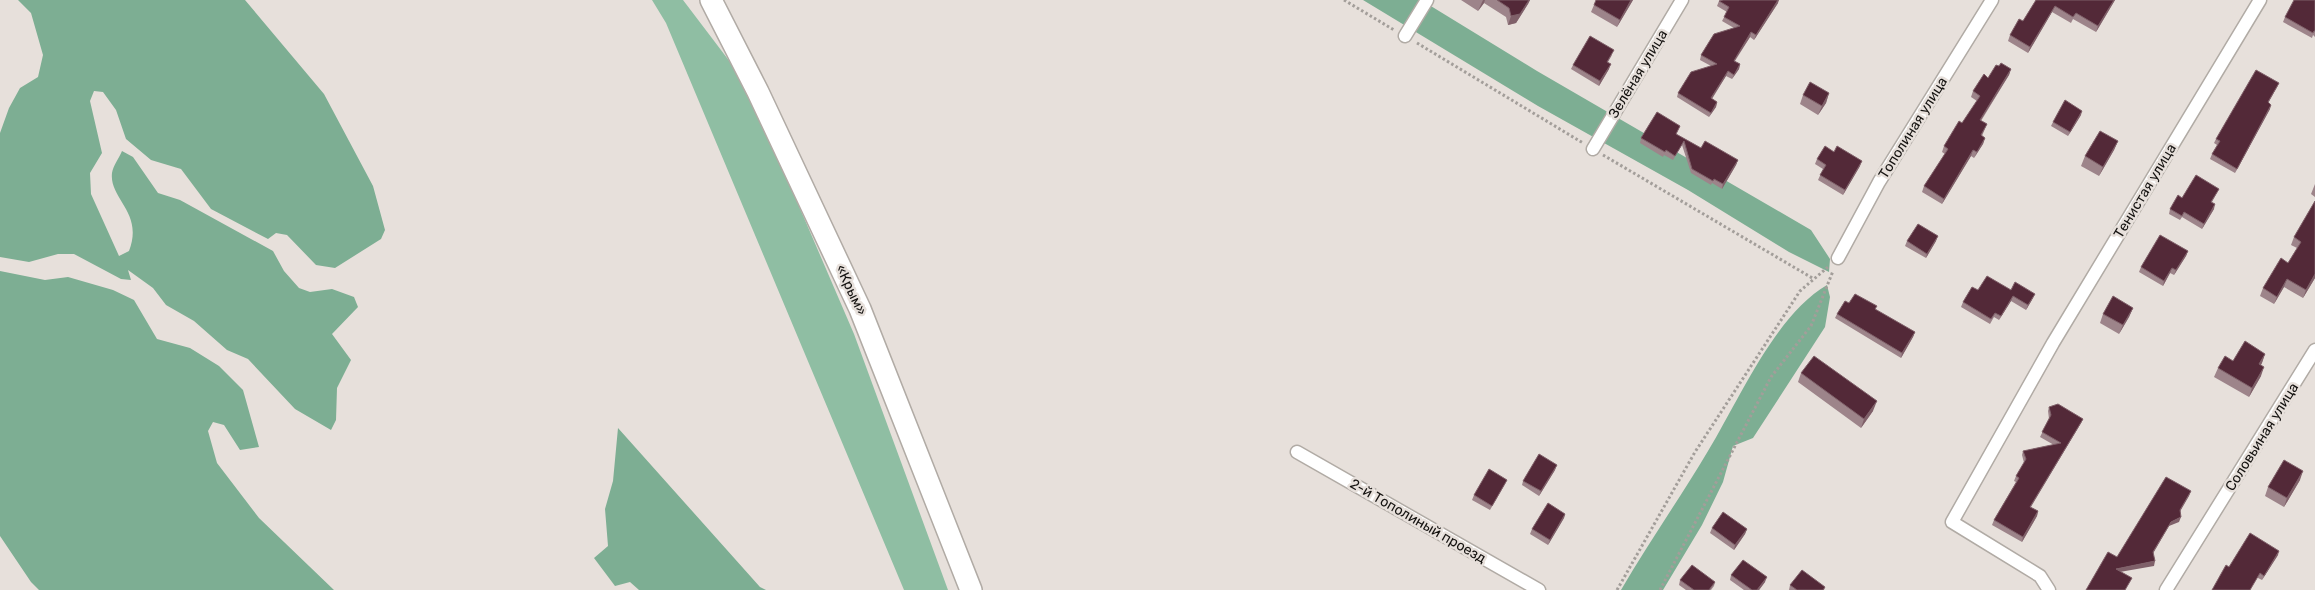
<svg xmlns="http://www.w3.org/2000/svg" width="2315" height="590" font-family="Rubik,sans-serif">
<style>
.green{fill:#8fbea3}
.forest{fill:#7dae93}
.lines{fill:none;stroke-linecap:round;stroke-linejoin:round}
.minor-casing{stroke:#b1aba5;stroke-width:15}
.trunk-casing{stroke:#b1aba5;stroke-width:24}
.path{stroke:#a39e9a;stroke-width:3;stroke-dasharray:2.5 2.5;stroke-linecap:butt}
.minor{stroke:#fff;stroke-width:12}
.trunk{stroke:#fff;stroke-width:21}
.wall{fill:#9d848a}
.shaded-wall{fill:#7f6069}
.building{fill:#532938;stroke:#7f6069}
.labels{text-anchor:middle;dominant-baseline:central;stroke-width:5;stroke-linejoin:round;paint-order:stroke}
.street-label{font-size:14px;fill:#141210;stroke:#e7e0db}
</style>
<rect width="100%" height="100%" fill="#e7e0db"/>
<!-- green -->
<path class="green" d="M652,0h31l63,83 108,251 94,256h-44l-238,-567z"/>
<!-- forest -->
<path class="forest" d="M18,0h227l79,94 49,92 12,44 -4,9 -46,29 -19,-3 -29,-30 -11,-2 -8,6 -57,-30 -30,-40 -30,-9 -25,-21 -10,-29 -13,-18 -9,-1 -4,10 12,52 -12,20 1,21 28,62 10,-5c15,-39 -20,-52 -17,-78 1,-7 7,-15 10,-22l11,6 25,36 22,7 93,51 11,20 15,17 11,4 22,-3 22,8 4,10 -26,27 19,26 -14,28 -1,32 -5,10 -36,-21 -47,-50 -21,-9 -33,-29 -28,-16 -13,-17 -25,-18 3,10 -10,-1 -47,-25h-16l-29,8 -29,-5v-124l9,-25 11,-20 18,-11 5,-22 -12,-42z
M1363,0h58l116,71 274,159 19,29 -1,13 -40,-20 -101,-62 -150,-84z
M0,271l45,9 23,-3 45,13 21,10 23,39 33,9 29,18 24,24 16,57 -19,3 -16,-25 -11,-3 -5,9 9,32 42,55 75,72h-295l-8,-8 -31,-46z
M1827,285l3,12 -5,30 -72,111 -20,8 -10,36 -21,43 -39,65h-42c28,-48 59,-92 87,-139 31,-51 67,-136 119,-166z
M618,428l142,159 6,3h-127l-9,-8 -15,4 -21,-28 14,-12 -3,-37 8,-28z"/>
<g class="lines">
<defs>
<path id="minor" d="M1405,36l22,-36
M1593,149l89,-149
M1838,258l41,-76 113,-182
M1297,452l242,138
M2049,590l-9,-14 -88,-54 101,-179 207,-343
M2166,590l149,-240"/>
<path id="trunk" d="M711,0l47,92 102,217 111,281"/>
</defs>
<!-- minor casing -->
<use href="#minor" class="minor-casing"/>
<!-- trunk casing -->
<use href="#trunk" class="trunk-casing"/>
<!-- path -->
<path class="path" d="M1344,0l50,30
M1417,43l166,100
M1603,155l211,124
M1617,590l78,-138 105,-161 28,-24
M1660,590l111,-213 40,-51 22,-55"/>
<!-- minor -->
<use href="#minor" class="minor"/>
<!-- trunk -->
<use href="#trunk" class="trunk"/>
</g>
<!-- wall -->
<path class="wall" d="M1461,0h69l-2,4 -12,19 -8,2 -2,-8 -22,-14 -6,8z
M1633,0l-16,27 -26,-15 3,-7z
M2036,0h79l-19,32 -23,-13 -2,4 -19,-11 -24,41 -20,-12 2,-6 13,-14z
M2315,0v37l-2,-2 -1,3 -29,-16 2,-5z
M1719,1l59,2 -24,37 -4,-3 -15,24 5,3 -1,5 -7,10 -6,-3 -14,23 5,3 -1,5 -7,10 -32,-20 1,-4 33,-27 -11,-6 1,-5 33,-27 -12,-7 5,-9 -10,-6z
M1612,55l-4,7 1,7 -10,17 -28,-17 2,-4z
M1999,66l12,3 -2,6 -28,46 6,3 -5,12 3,2 -2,6 -9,14 -3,-2 -29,48 -20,-12 2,-6 21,-32 -3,-2 2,-6 18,-23 15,-22 -6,-4 2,-6 15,-13z
M2279,83l-2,4 -9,15 2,7 -35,64 -25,-14 2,-5 5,-9 -3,-2 2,-4z
M1829,93l-3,10 -8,12 -18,-11 3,-9z
M2081,115l-13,21 -17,-10 2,-4z
M1680,126l-4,8 25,14 37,12 -2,5 -14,24 -10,-6 -1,2 -20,-12 -9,-28 -9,15 -9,-5 -1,2 -23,-14 1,-5z
M2118,141l-4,9 -15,26 -18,-10 4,-10z
M1834,152l26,14 -17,29 -25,-15 5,-11 -8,-5 2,-5z
M2315,184v13l-4,-3z
M2219,189l-7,13 2,7 -12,20 -20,-12 -2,3 -11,-6 1,-5 12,-11z
M2315,201v77l-12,20 -19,-11 -10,17 -14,-8 3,-8 25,-25 9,-15 -6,-3 3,-8z
M1907,241h29l-10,17 -21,-12z
M2188,251l-2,5 -12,19 -4,-2 -7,13 -24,-14 2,-5z
M2011,290l22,8 -7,12 -15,-9 -12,19 -5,-3 -4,7 -29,-17 2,-5z
M1849,303l26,7 40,22 -2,5 -12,21 -66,-40 2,-4z
M2133,308l-4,9 -10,17 -19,-11 3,-9z
M2265,354l-4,11v11l-12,21 -35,-20 4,-9 15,-7z
M1801,373l72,38 -12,17 -63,-46z
M2049,407l34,12 -2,4 -50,84 7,4 -1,5 -15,26 -30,-17 2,-5 22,-38 -2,-1 2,-5 8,-13 -2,-8 1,-4 31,-6 -14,-8 9,-18 -1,-8z
M1555,470l-16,26 -17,-11 1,-4z
M1507,480l-2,4 -15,26 -18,-10 2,-5z
M2300,480l-16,27 -19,-11 3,-9z
M1565,514l-1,4 -16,27 -18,-11 2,-5z
M1712,528l35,1 -2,5 -11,16 -24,-17z
M2278,555l-16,25 -4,-2 -29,-11z
M1731,575l34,7 -6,8h-15l-14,-10z
M1680,580l35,2 -1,4 -3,4h-25l-7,-5z
M1790,585l35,2 -1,3h-35z"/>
<!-- shaded-wall -->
<path class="shaded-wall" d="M1483,0h2l-1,3 -6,8z
M1529,0h1l-2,4 -12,19 -8,2 3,-9z
M1631,0h2l-16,27 3,-7z
M1778,0h1l-1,3 -24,37 2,-5z
M2114,0h1l-19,32 2,-6z
M2055,6l-3,6 -24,41 2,-6z
M1751,32l-1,5 -17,26 2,-4z
M1611,64l-2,5 -10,17 1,-5z
M1740,64l-1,5 -7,10 2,-4z
M2011,69l-2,6 -32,51 3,-6z
M1728,71l-2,5 -17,27 2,-5z
M2279,83l-2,4 -11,20 2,-5z
M1829,93l-3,10 -8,12 4,-9z
M1717,102l-1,5 -7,10 2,-4z
M2271,105l-1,4 -35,64 2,-4z
M2082,111l-1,4 -13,21 2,-4z
M1985,138l-2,6 -9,14 3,-6z
M2118,141l-4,9 -15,26 4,-9z
M1973,150l-2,6 -29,48 2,-5z
M1738,160l-2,5 -14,24 1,-5z
M1862,161l-2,5 -17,29 2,-5z
M2215,204l-1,5 -12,20 2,-5z
M1938,236l-2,5 -10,17 1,-4z
M2188,251l-2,5 -12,19 2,-5z
M2172,268l-2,5 -7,13 1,-5z
M2315,274v4l-12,20 3,-8z
M2287,279l-3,8 -10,17 3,-7z
M2035,294l-2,4 -7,12 2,-5z
M2013,296l-2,5 -12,19 2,-4z
M2133,308l-4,9 -10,17 4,-9z
M1915,332l-2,5 -12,21 1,-5z
M2265,354l-3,9 -6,10 3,-9z
M2264,367l-3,9 -12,21 3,-9z
M1877,401l-4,10 -12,17 3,-9z
M2083,419l-2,4 -53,88 2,-4z
M1557,465l-2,5 -16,26 2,-5z
M2303,471l-3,9 -16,27 3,-9z
M2191,491l-2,5 -11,19 2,-5z
M2038,511l-1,5 -15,26 1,-5z
M1565,514l-1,4 -16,27 2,-5z
M2181,517l-2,5 -10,4 -18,31 2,-5 18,-30z
M1747,529l-2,5 -11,16 1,-5z
M2279,551l-1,4 -16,25 2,-4z
M2155,561l-1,5 -40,7 2,-4z
M1767,577l-2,5 -6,8h-2z"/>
<!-- building -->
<path class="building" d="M1497,0h32l-9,14 -9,2 -2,-8z
M1596,0h35l-11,20 -26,-15z
M1723,0h55l-22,35 -5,-3 -16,27 -1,2 6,3 -6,11 -6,-4 -17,27 6,4 -6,11 -33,-20 13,-21 26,-8 -16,-9 13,-21 26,-8 -16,-9 5,-10 -10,-6z
M2036,0h78l-16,26 -22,-13 -3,4 -18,-11 -25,41 -20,-12 9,-16 4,2z
M2294,0h21v31h-1l-1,2 -28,-16z
M1590,36l24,14 -7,12 4,2 -11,17 -27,-16z
M2001,63l10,6 -31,51 7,4 -6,11 4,3 -8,14 -4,-2 -29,49 -20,-13 24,-37 -4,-3 15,-25 3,2 18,-27 -7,-5 11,-17 4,4 8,-13 3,1z
M2256,70l23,13 -11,19 3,3 -34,64 -25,-15 8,-13 -4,-2z
M1810,82l19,11 -7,13 -19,-11z
M2065,100l17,11 -12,21 -17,-10z
M1657,112l23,14 -4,8 25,14 4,-7 33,19 -15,24 -9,-5 -1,2 -21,-12 -8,-28 -9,15 -9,-6 -1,2 -24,-14z
M2100,131l18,10 -15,26 -18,-11z
M1825,146l9,6 3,-6 25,15 -17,29 -25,-15 6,-10 -9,-6z
M2196,175l23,14 -8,13 4,2 -11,20 -20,-12 -2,4 -12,-7 8,-14 4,3z
M2315,201v73l-9,16 -19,-11 -10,18 -14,-9 18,-30 7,5 13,-21 -7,-5z
M1918,224l20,12 -11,18 -20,-13z
M2160,235l28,16 -12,19 -4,-2 -8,13 -23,-14z
M1987,276l24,14 4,-8 20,12 -7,11 -15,-9 -12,20 -6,-3 -4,6 -28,-17 9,-15 6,3z
M1855,294l22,12 -2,3 40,23 -13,21 -65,-39 8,-13 4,2z
M2113,296l20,12 -10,17 -20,-11z
M2245,341l20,13 -6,10 5,3 -12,21 -34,-20 7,-12 8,5z
M1814,356l63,45 -13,18 -63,-46z
M2058,404l25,15 -53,88 8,4 -15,26 -29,-17 25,-42 -3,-2 10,-17 -3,-8 38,-8 -19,-11 9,-17 -2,-8z
M1539,454l18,11 -16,26 -18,-10z
M2284,460l19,11 -16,27 -19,-11z
M1489,469l18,11 -15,26 -18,-11z
M2166,477l25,14 -11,19 1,7 -10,5 -18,30 2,9 -39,8 16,9 -7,12h-39l22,-38 9,5z
M1548,503l17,11 -15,26 -18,-11z
M1723,512l24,17 -12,16 -23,-17z
M2250,533l29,18 -15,25 -4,-3 -10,17h-38l14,-25 3,2z
M1743,560l24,17 -10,13h-5l-21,-15z
M1692,565l23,17 -6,8h-15l-14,-10z
M1802,570l23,17 -2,3h-26l-7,-5z"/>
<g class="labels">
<!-- street labels -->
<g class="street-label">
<text transform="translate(1638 74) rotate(-59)">Зелёная улица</text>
<text transform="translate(1913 128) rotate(-58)">Тополиная улица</text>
<text transform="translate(2145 191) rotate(-59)">Тенистая улица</text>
<text transform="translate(851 290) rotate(65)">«Крым»</text>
<text transform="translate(2262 437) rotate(-58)">Соловьиная улица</text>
<text transform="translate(1418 521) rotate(30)">2-й Тополиный проезд</text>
</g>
</g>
</svg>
